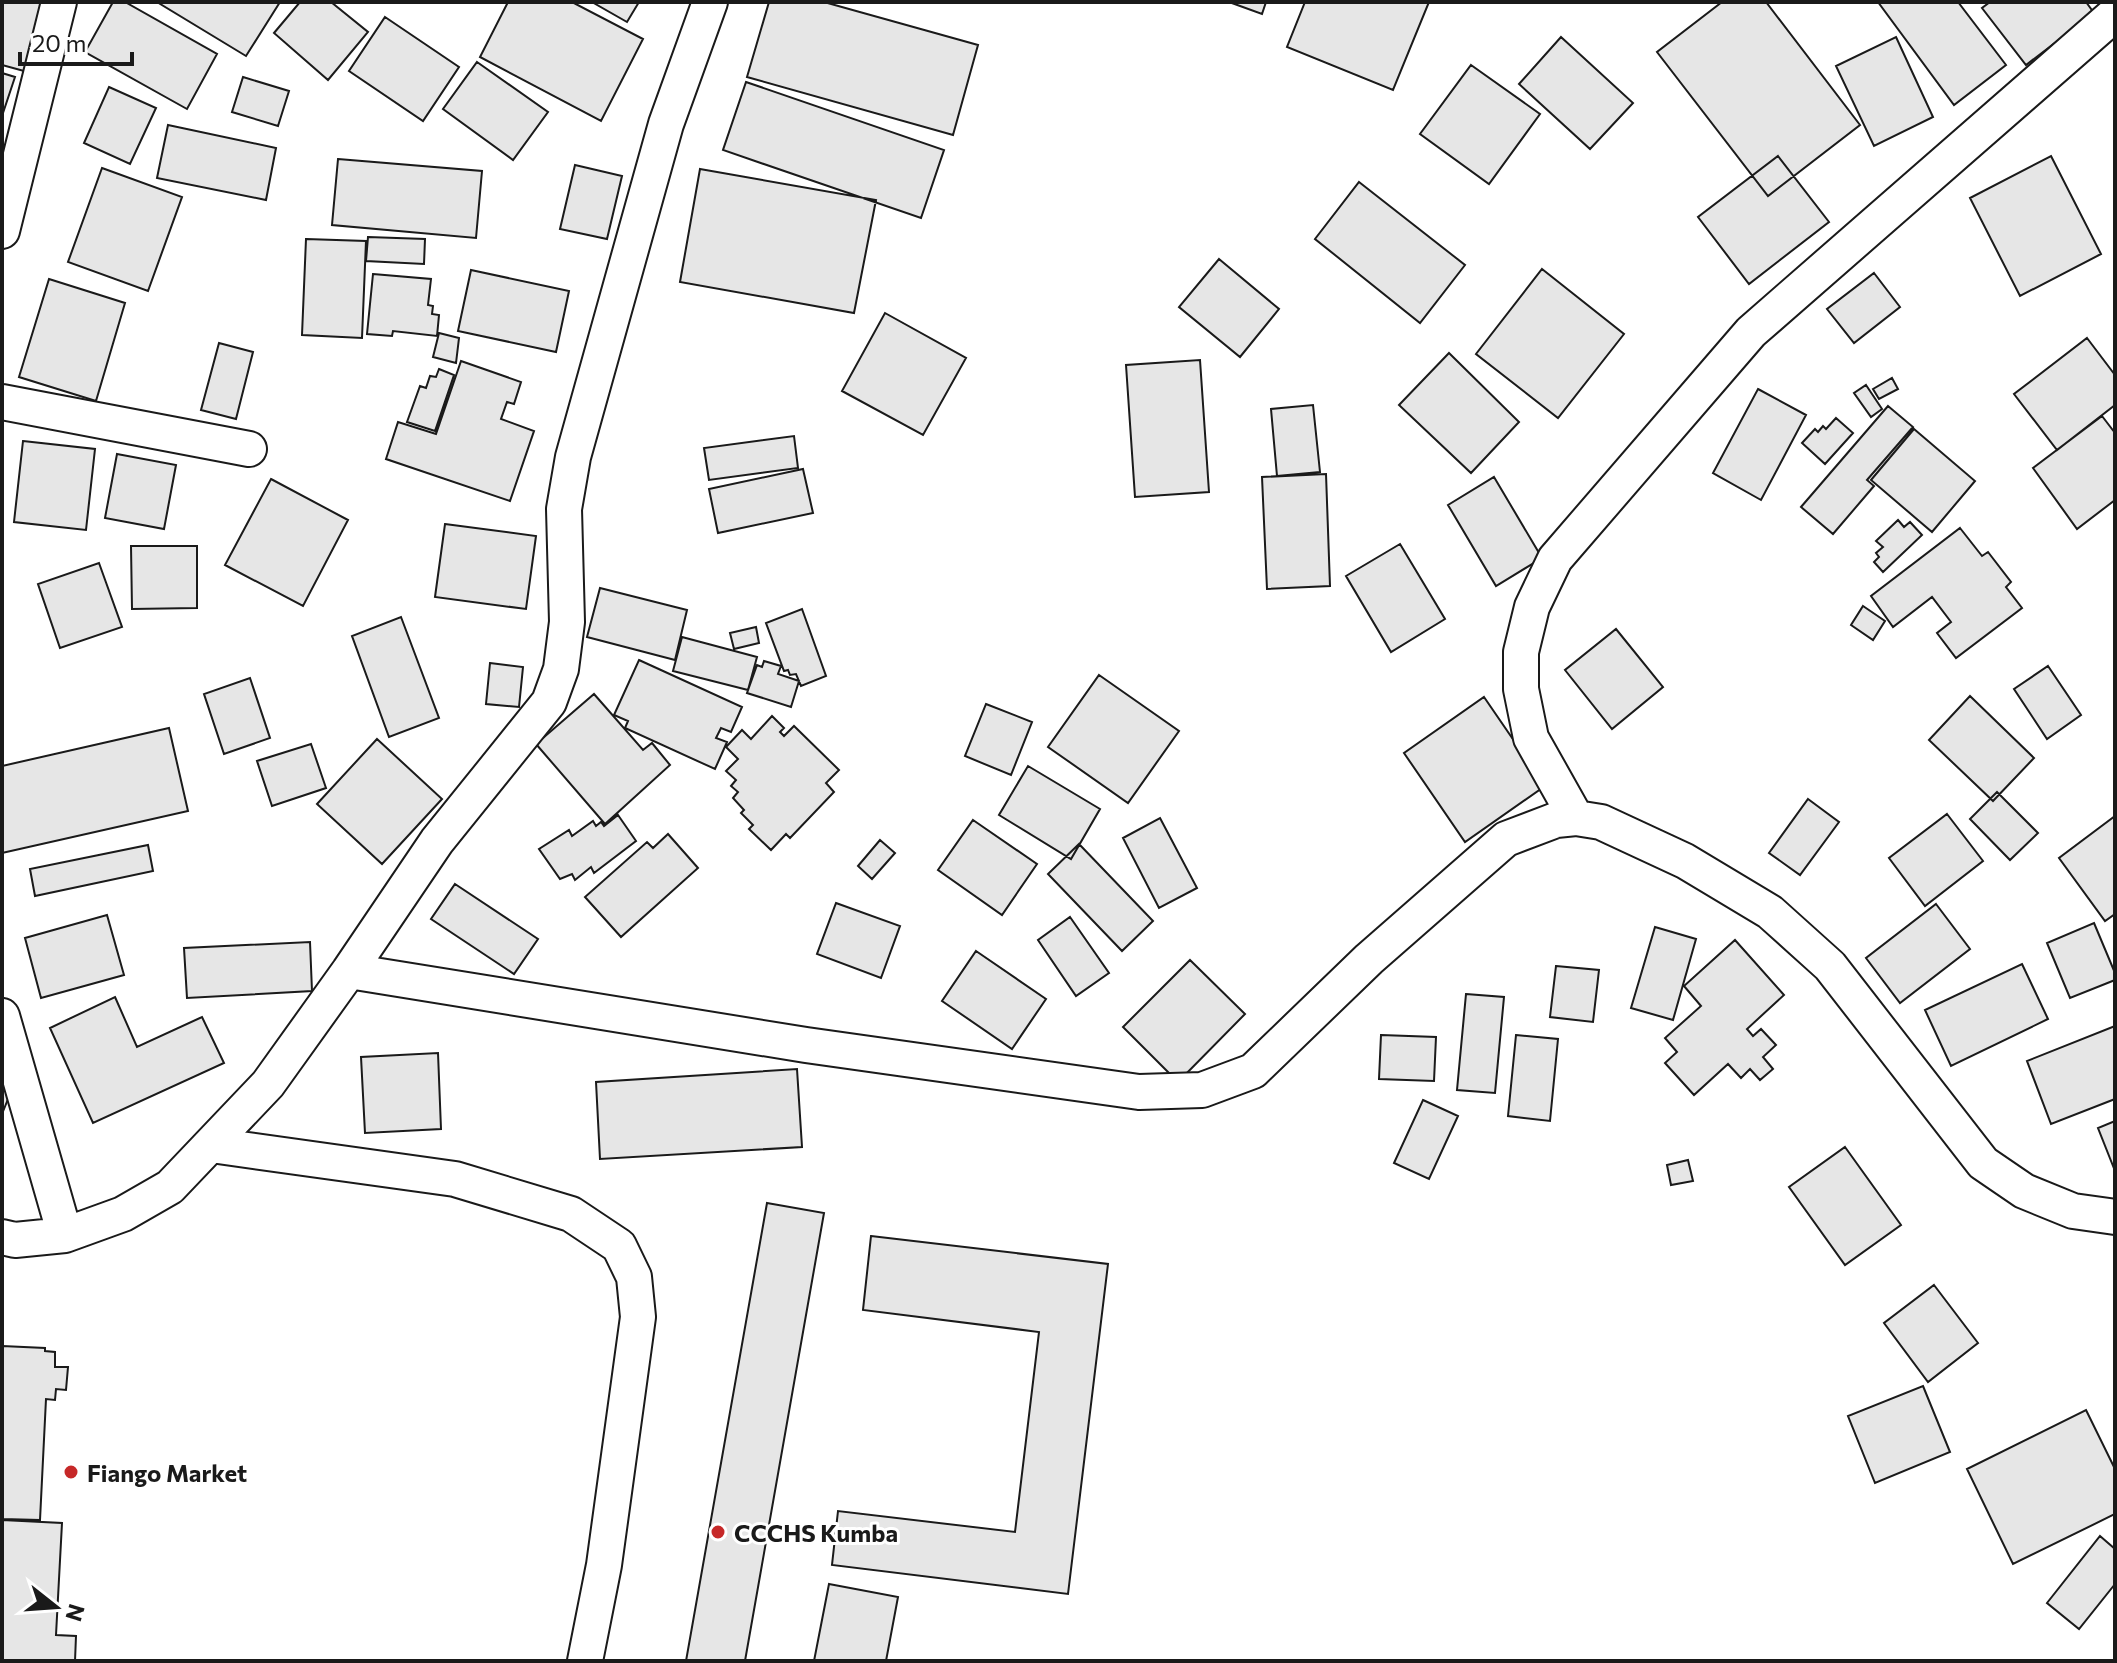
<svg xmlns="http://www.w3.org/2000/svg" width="2117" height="1663" font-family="Commissioner,sans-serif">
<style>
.building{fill:#e6e6e6;stroke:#1a1a1a;stroke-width:2}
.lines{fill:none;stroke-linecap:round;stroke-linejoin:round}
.minor-casing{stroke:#1a1a1a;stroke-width:38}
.minor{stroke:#fff;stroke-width:34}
.poi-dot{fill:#c62828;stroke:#fff;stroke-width:3}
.labels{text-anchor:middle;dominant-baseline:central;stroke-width:6;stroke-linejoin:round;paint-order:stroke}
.poi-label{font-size:24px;font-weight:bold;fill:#1a1a1a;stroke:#fff;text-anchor:start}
</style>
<rect width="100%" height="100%" fill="#fff"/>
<!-- building -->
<path class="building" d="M2,2h41l-19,69 -22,-6z
M113,2h12l92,52 -30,55 -102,-57z
M157,2h123l-34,54z
M300,2h31l37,30 -40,48 -54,-47z
M508,2h64l71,37 -42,82 -121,-64z
M592,2h47l-12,20z
M769,2h55l154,43 -25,90 -206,-58z
M1229,2h37l-4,12z
M1305,2h124l-36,88 -106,-43z
M1722,2h44l94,123 -92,71 -111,-144z
M1878,2h80l48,63 -52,40z
M1990,2h96l8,11 -68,52 -44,-57z
M385,17l74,50 -36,54 -74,-50z
M1561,37l72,66 -43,46 -71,-65z
M1896,37l37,80 -59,29 -38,-80z
M477,62l71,50 -35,48 -70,-51z
M1471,65l69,49 -51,70 -69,-50z
M2,73l13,4 -13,39z
M243,77l46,14 -11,35 -46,-14z
M746,82l198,68 -23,68 -198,-68z
M109,87l47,21 -26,56 -46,-21z
M168,125l108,23 -10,52 -109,-22z
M1778,156l51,66 -80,62 -51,-67z
M2051,156l50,98 -81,42 -50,-98z
M338,159l144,12 -6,67 -144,-13z
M575,165l47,11 -15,63 -47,-10z
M102,168l80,29 -34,94 -80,-29z
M700,169l176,31 -22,113 -174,-31z
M1359,182l106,83 -45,58 -105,-84z
M368,237l57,2 -1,25 -58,-3z
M306,239l60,2 -4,97 -60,-3z
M1219,259l60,50 -39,48 -61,-50z
M1542,269l82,65 -66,84 -82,-64z
M471,270l98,21 -13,61 -98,-21z
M1874,273l26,34 -46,36 -27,-34z
M373,274l58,5 -3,26 5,1 -1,8 7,1 -2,21 -44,-5 -1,5 -25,-2z
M49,279l76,24 -29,98 -77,-24z
M885,313l81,45 -43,77 -81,-44z
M439,333l20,5 -3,25 -23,-6z
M2087,338l28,37v30l-58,45 -43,-56z
M219,343l34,9 -17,67 -35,-9z
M1449,353l70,69 -48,51 -72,-68z
M1200,360l9,132 -74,5 -9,-132z
M461,361l60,21 -7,22 -7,-2 -6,17 33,12 -24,70 -124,-42 12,-37 38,12z
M439,369l15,6 -19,56 -28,-9 13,-36 6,2 4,-12 6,1z
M1892,378l6,11 -19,10 -6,-10z
M1866,385l16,24 -11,8 -17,-24z
M1758,389l48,26 -45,85 -48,-27z
M1313,405l7,67 -43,4 -6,-67z
M1888,406l25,21 -46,53 7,6 -41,48 -32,-27z
M2102,416l13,17v67l-38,29 -44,-61z
M1836,418l17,15 -28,31 -23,-21 13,-14 3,3 5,-6 3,3z
M1914,429l61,52 -43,51 -61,-52z
M794,436l4,32 -89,12 -5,-32z
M23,441l72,8 -9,81 -72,-8z
M117,454l59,11 -12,64 -59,-11z
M803,469l10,44 -95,20 -9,-44z
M1326,474l4,112 -63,3 -5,-112z
M1494,477l48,81 -46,28 -48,-81z
M271,479l77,41 -45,86 -78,-41z
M1898,520l6,7 6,-5 12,13 -39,37 -9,-10 5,-5 -3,-4 7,-6 -7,-6z
M445,524l91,12 -10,73 -91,-12z
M1960,528l22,28 6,-4 23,30 -5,5 16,21 -66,50 -19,-25 14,-11 -19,-25 -39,30 -22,-31z
M1400,544l45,75 -54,33 -45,-76z
M131,546h66v62l-65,1z
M99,563l23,64 -62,21 -22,-64z
M600,588l87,22 -12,50 -88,-23z
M1863,606l22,15 -12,19 -22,-15z
M802,609l24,67 -25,10 -5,-12 -6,1 -2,-5 -4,1 -18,-48z
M401,617l38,101 -50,19 -37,-101z
M756,627l3,16 -25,6 -4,-16z
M1616,629l47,58 -51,42 -47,-59z
M682,637l75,20 -9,33 -75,-19z
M639,660l103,47 -11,25 -10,-4 -5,10 11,4 -12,27 -90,-41 3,-7 -14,-6z
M764,661l17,5 -3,8 21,7 -8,26 -44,-14 10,-28 5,2z
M490,663l33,4 -4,40 -33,-3z
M2048,666l33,49 -34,24 -33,-50z
M1099,675l80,56 -51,72 -80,-56z
M250,678l20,60 -46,16 -20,-60z
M594,694l49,56 9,-7 18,22 -65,59 -69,-80z
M1970,696l64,62 -41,43 -64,-61z
M1484,697l61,89 -80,56 -61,-89z
M986,704l46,18 -21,53 -46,-19z
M772,716l12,12 -4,4 4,4 10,-10 45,44 -13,13 8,9 -44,46 -4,-4 -15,16 -22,-21 4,-4 -12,-12 3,-3 -11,-12 5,-6 -7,-6 5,-6 -10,-9 12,-12 -12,-12 16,-17 9,9z
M169,728l19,83 -186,42v-87z
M377,739l65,60 -60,65 -65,-60z
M311,744l15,44 -54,18 -15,-45z
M1028,766l72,43 -29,50 -72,-44z
M1997,792l41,41 -28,27 -40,-41z
M1808,799l31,23 -39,53 -31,-22z
M1947,814l36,47 -58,45 -36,-48z
M618,815l18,26 -42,32 -3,-6 -16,13 -3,-6 -12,5 -21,-30 30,-19 3,6 21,-15 3,5 5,-4 3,4z
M2115,816v98l-10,7 -46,-63z
M1160,818l37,70 -38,20 -36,-70z
M973,820l64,44 -35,51 -64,-45z
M668,834l30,34 -77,69 -36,-40 62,-55 6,6z
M880,840l15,13 -23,26 -14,-13z
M1079,844l74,77 -31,30 -74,-77z
M148,845l5,26 -118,25 -5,-27z
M455,884l83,55 -24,35 -83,-55z
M836,903l64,23 -19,52 -64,-24z
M1936,904l34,45 -70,54 -34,-45z
M107,915l17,60 -83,23 -16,-60z
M1070,917l39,56 -33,23 -38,-56z
M2094,923l21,50v7l-45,18 -23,-55z
M1655,927l41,12 -23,81 -42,-12z
M1735,940l49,55 -37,34 6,7 8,-7 15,16 -13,12 10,12 -13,11 -10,-11 -9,9 -13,-14 -34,31 -29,-32 12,-11 -12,-14 36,-32 -17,-20z
M310,942l2,49 -125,7 -3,-50z
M976,951l70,48 -34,50 -70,-48z
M1190,960l55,54 -67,68 -55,-55z
M2022,964l26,55 -97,47 -26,-56z
M1556,966l43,4 -6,52 -43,-5z
M1466,994l38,3 -9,96 -38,-3z
M115,997l22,50 65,-30 22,46 -131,60 -43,-95z
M2115,1026v73l-64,25 -24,-63z
M1381,1035l55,2 -2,44 -55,-2z
M1516,1035l42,4 -8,82 -42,-5z
M438,1053l3,76 -76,4 -4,-76z
M797,1069l5,78 -202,12 -4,-77z
M2,1074l14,5 -14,35z
M1423,1100l35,16 -29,63 -35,-16z
M2115,1121v50l-17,-43z
M1845,1147l56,78 -56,40 -56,-78z
M1688,1160l5,21 -22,4 -4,-20z
M767,1203l57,10 -79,448h-59z
M871,1236l237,28 -40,330 -236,-29 6,-54 177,21 24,-200 -176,-22z
M1934,1285l44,58 -50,39 -44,-59z
M2,1346l43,2v3l10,1v15h13l-2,23 -10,-1 -1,11 -9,-1 -6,121 -38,-1z
M1923,1386l27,66 -75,31 -27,-67z
M2086,1410l29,59v45l-102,50 -46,-95z
M2,1520l60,3 -6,112 20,1 -1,25h-73z
M2100,1536l15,13v35l-36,45 -32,-26z
M829,1584l69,13 -12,64h-72z"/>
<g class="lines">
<defs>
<path id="minor" d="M2,231l57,-229
M2,402l247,47
M1576,818l-45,-80 -10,-49v-37l11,-45 23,-48 196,-227 364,-318
M349,971l457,74 333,47 63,-2 51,-19 116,-112 137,-120 50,-19 20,-2 25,4 84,39 85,51 60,54 153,197 41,28 49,20 42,6
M2,1016l63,219
M211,1145l244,34 116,35 48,32 15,31 4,40 -34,248 -19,96
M2,1237l13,3 50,-5 58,-21 47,-27 98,-103 81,-113 88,-130 112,-139 12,-33 6,-47 -3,-113 9,-52 93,-333 44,-122"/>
</defs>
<!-- minor casing -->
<use href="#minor" class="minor-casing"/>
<!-- minor -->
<use href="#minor" class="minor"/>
</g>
<!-- markers -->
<g class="poi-dot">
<circle cx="71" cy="1472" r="8"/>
<circle cx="718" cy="1532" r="8"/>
</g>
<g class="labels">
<!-- poi labels -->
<g class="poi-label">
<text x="87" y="1472">Fiango Market</text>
<text x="734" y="1532">CCCHS Kumba</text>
</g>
</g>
<!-- border -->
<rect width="2117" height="1663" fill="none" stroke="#1a1a1a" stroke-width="8"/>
<!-- north arrow -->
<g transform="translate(56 1607) rotate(107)" stroke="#ffffff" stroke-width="6" paint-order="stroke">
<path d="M0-6L14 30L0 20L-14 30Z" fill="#1a1a1a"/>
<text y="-12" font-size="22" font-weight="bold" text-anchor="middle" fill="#1a1a1a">N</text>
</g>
<!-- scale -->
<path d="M20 52v12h112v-12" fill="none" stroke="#1a1a1a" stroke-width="4"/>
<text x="32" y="52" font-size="24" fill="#1a1a1a" stroke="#ffffff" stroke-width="6" paint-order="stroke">20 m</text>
</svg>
